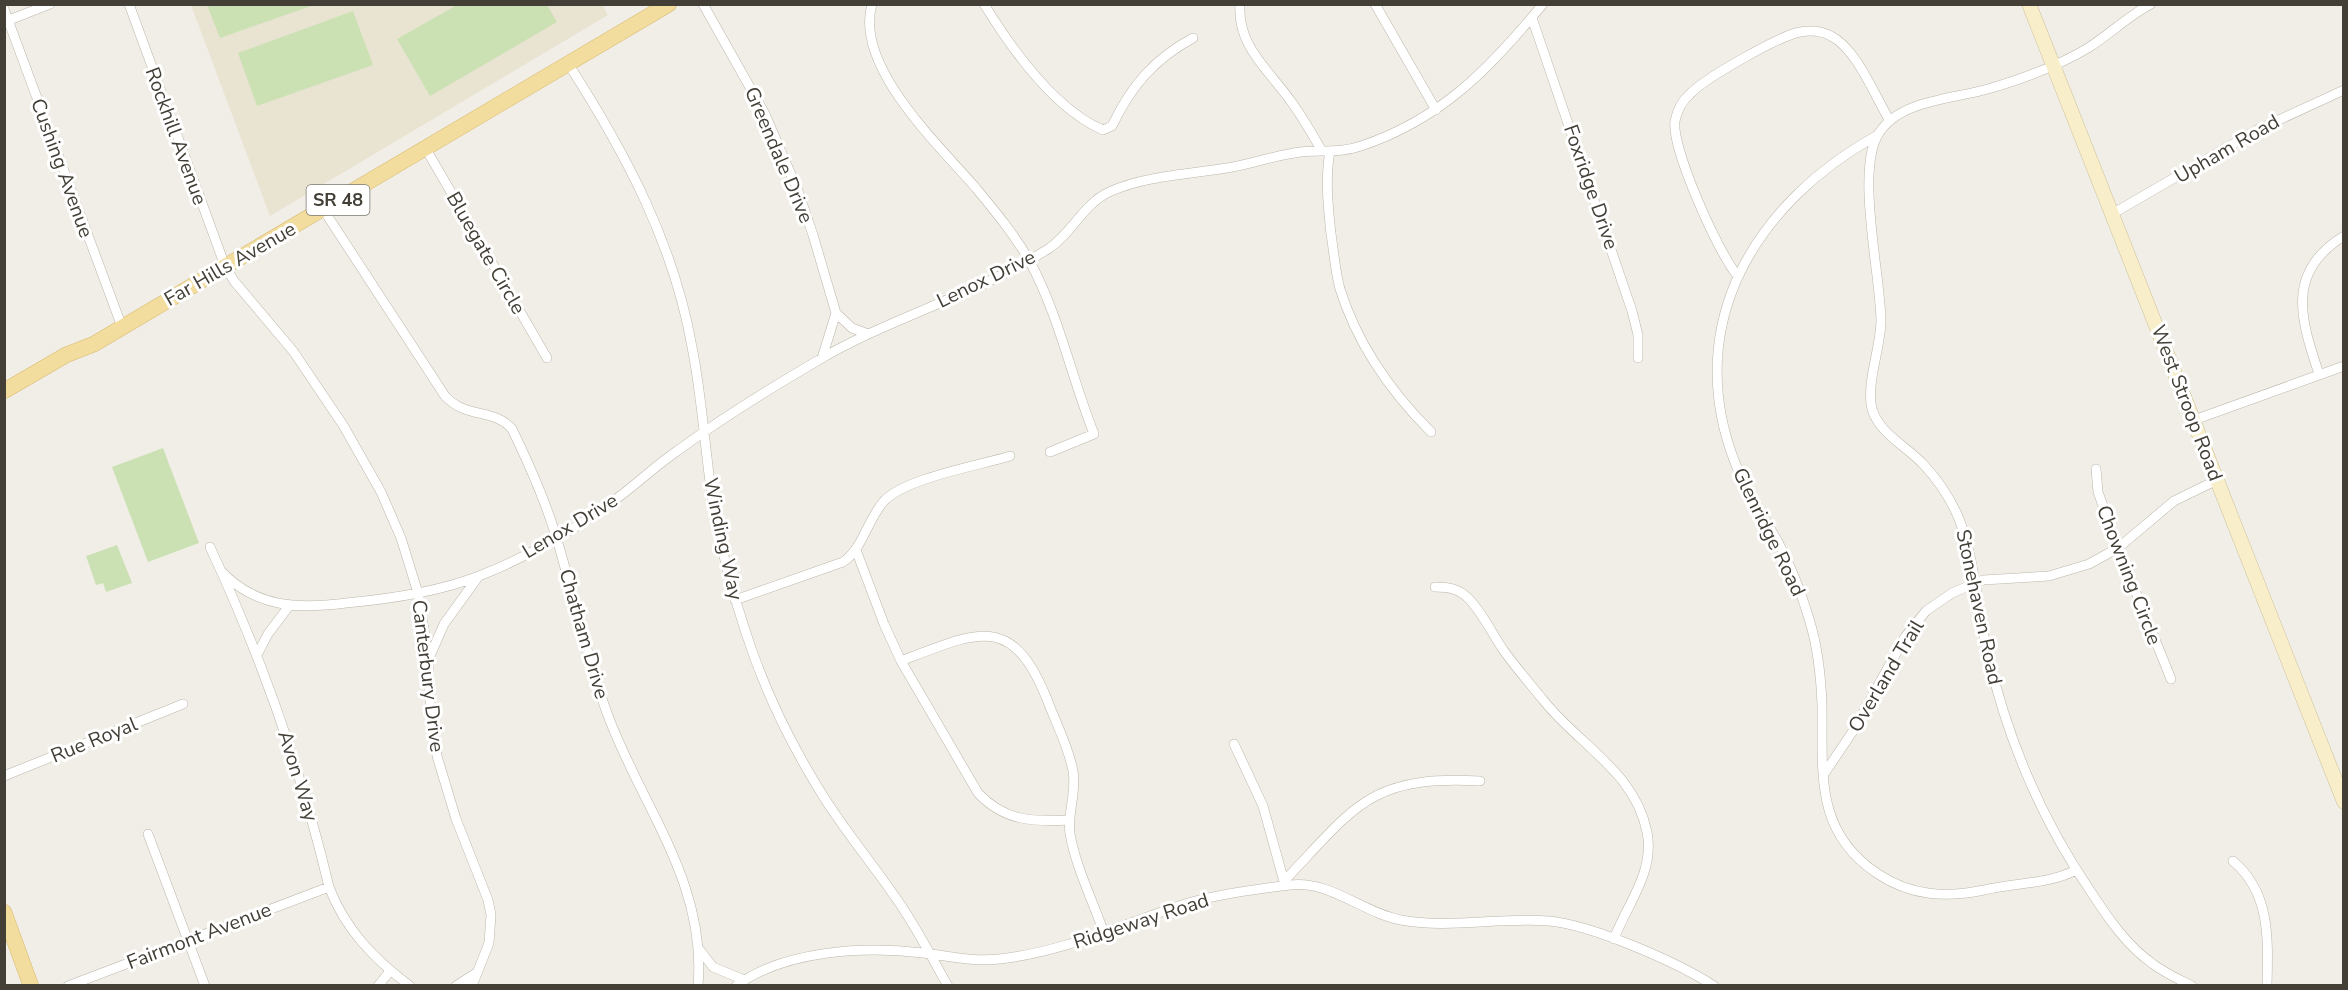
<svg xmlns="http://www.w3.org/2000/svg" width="2348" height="990" font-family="'Nunito Sans',sans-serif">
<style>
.education{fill:#e9e3d2}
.green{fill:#cbe1b4}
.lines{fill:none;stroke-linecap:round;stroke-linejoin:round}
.street-casing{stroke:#bcb6aa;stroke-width:10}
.secondary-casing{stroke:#ccc19b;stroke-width:15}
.primary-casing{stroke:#d6ba70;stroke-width:16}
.street{stroke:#fff;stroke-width:9}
.secondary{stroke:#f8eeca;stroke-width:14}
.primary{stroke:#f3dd9e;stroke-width:15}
.labels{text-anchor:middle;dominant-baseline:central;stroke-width:6;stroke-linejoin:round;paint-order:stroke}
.shield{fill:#fff;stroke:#7b7973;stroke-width:1.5}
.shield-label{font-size:18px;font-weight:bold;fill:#433f37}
.street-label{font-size:20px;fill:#433f37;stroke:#fff}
</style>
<rect width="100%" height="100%" fill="#f1eee7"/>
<!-- education -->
<path class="education" d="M602,4l6,11 -338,201 -79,-211z"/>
<!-- green -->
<path class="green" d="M207,5v-1l107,1 -94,33z
M457,5h90l10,17 -127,74 -33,-57z
M353,11l20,54 -116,41 -19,-53z
M163,448l36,95 -51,19 -36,-95z
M117,545l15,38 -26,9 -3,-9 -7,2 -10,-29z"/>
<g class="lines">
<defs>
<path id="street" d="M129,4l96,262 9,15 59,70 50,74 38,67 20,46 17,55 11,67v33l8,63 19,63 32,81 3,15 -2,28 -17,43
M703,4l62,110 33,77 15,44 23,78 -14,45
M872,4c-18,62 66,140 103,183 19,23 39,47 54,73 30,55 42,116 65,174l-44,18
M984,4c27,44 70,105 119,126l9,-4c19,-40 42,-67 81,-88
M1240,4c-3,42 28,65 50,96 12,16 22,34 32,51
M1375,4l61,106
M2151,4c-23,12 -41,30 -63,44 -30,18 -66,31 -100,41 -35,10 -88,11 -109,44 -24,36 2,144 2,189 -1,27 -13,56 -10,82 4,28 36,42 53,61 13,14 24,30 32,47 19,41 21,98 32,143 20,86 53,164 103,237 17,26 36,54 62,72 12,9 25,15 39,22
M4,9l118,318
M1532,18l100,293 6,24v23
M4,22l46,-18
M569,65c56,87 105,179 123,282 9,45 12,90 18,135 7,50 19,100 35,148 19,60 47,117 80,169 21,33 46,63 68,95 21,28 37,61 55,92
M1876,136c-120,67 -194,187 -142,324 11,30 30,56 45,84 13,24 23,51 31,78 8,27 11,55 12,83 1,68 -8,127 56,169 33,22 68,24 106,16 29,-7 66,-6 92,-20
M426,149l121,209
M1330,151c-5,28 -2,55 1,83 3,18 4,37 9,55 17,54 51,103 91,143
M323,209l122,187c21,23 49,12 67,33 16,33 31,66 42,101 19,60 31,123 53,183 34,93 100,169 91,273
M2112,214l145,-84 87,-40
M1737,275c-18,-21 -66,-127 -62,-154 2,-10 7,-20 15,-27 15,-16 89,-58 110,-62 10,-2 22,-1 31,4 26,13 44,61 59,85
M836,313l16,15 16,6
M2319,374c-18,-54 -34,-102 25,-138
M2194,420l150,-54
M2096,469l2,23 20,56 53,131
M210,547c51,109 91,222 119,340 16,42 45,72 81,99
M856,550l28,74 17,37 77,132c26,28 55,29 91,27
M221,571c35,37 77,38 125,32 44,-4 92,-11 133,-27 51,-20 102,-50 145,-83 18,-14 34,-29 53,-42 45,-33 92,-62 140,-90 74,-44 159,-66 231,-112 24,-15 34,-44 61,-57 35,-16 80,-18 118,-24 25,-4 48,-13 74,-16 20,-2 40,1 60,-6 81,-27 129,-78 182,-142
M1435,587c14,0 24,2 33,11 15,15 24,36 36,53 13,18 27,34 40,50 36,45 91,71 103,131 8,40 -20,72 -33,107
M735,600l108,-38c21,-15 24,-42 41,-61 22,-23 93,-35 126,-45
M257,655l11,-21 21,-28
M430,656l14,-32 34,-47
M901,661c80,-31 113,-49 149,46 8,20 19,42 23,64 4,21 -6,42 -3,63 6,34 23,67 34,99
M1234,744l29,62 22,79
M1824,774l29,-43 52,-94 21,-26 26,-18 31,-13 66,-4 40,-12 29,-16 56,-47 43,-21
M4,776l179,-72
M148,834l57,152
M2233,861c38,32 35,79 34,125
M1284,881c71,-74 85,-106 196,-100
M699,949l14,18 31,13
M68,986l261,-99
M378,986l12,-15
M456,986l20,-13
M736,986c48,-36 129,-40 187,-33 26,3 50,9 76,6 65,-7 124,-35 186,-55 32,-10 71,-15 105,-19 40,-5 73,28 111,35 48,9 99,-3 148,1 43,4 128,41 165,65"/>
<path id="secondary" d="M2029,4l315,798"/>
<path id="primary" d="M4,391l62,-36 28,-11 575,-340
M4,912l27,74"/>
</defs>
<!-- street casing -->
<use href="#street" class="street-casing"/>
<!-- secondary casing -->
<use href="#secondary" class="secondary-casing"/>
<!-- primary casing -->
<use href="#primary" class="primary-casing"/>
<!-- street -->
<use href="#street" class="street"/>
<!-- secondary -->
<use href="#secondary" class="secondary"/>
<!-- primary -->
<use href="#primary" class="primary"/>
</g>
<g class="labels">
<!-- shield labels -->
<rect class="shield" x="306.5" y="185" width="63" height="30" rx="4.5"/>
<g class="shield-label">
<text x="338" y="200">SR 48</text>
</g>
<!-- street labels -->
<g class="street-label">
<text transform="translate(176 136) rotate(70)">Rockhill Avenue</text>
<text transform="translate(2227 149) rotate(-30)">Upham Road</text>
<text transform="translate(779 155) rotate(67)">Greendale Drive</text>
<text transform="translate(62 168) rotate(70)">Cushing Avenue</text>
<text transform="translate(1591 187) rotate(71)">Foxridge Drive</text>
<text transform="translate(486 253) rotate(60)">Bluegate Circle</text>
<text transform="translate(230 264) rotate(-30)">Far Hills Avenue</text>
<text transform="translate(986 279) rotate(-26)">Lenox Drive</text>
<text transform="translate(2187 403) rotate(69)">West Stroop Road</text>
<text transform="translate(570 526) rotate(-31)">Lenox Drive</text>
<text transform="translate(1769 532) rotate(64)">Glenridge Road</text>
<text transform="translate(723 539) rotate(78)">Winding Way</text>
<text transform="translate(2129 575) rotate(69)">Chowning Circle</text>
<text transform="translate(1979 607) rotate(78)">Stonehaven Road</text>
<text transform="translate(584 634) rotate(74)">Chatham Drive</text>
<text transform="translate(428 676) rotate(83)">Canterbury Drive</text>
<text transform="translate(1886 676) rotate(-59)">Overland Trail</text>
<text transform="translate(94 740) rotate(-22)">Rue Royal</text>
<text transform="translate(298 776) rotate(73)">Avon Way</text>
<text transform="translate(1141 921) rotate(-18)">Ridgeway Road</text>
<text transform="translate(199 936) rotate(-21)">Fairmont Avenue</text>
</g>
</g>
<!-- border -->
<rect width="2348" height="990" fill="none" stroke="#433f37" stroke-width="12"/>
</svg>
